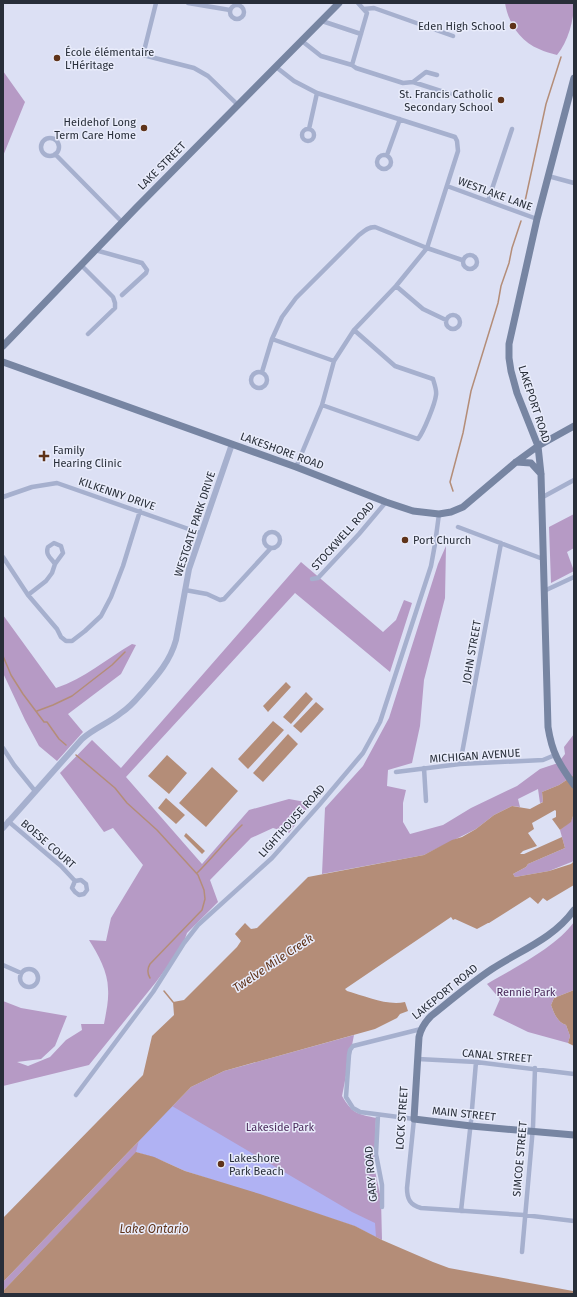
<svg xmlns="http://www.w3.org/2000/svg" width="577" height="1297" font-family="'Fira Sans',sans-serif">
<style>
.green{fill:#b69ac5}
.sand{fill:#b0b2f3}
.water{fill:#b48d78}
.lines{fill:none;stroke-linecap:round;stroke-linejoin:round}
.stream{stroke:#b48d78;stroke-width:1.5}
.minor{stroke:#a6b0ce;stroke-width:4.5}
.tertiary{stroke:#a6b0ce;stroke-width:6}
.secondary{stroke:#7785a2;stroke-width:7}
.poi-dot{fill:#5f3319;stroke:#e9ecfb;stroke-width:1.5}
.labels{text-anchor:middle;dominant-baseline:central;stroke-width:3;stroke-linejoin:round;paint-order:stroke}
.poi-label{font-size:11px;fill:#282e39;stroke:#e9ecfb;text-anchor:start}
.street-label{font-size:11px;fill:#282e39;stroke:#e9ecfb}
.park-label{font-size:11px;fill:#4a295a;stroke:#e9ecfb}
.water-label{font-size:12px;font-style:italic;fill:#5f3319;stroke:#e9ecfb}
</style>
<rect width="100%" height="100%" fill="#dce0f4"/>
<!-- green -->
<path class="green" d="M505,3h69c0,17 -6,39 -17,52 -6,-2 -12,-3 -18,-6 -19,-7 -31,-27 -34,-46z
M3,71l22,31 -22,54z
M574,514v34l-7,4 7,19 -23,12 -2,-56z
M446,546l-1,52 -21,82 -4,46 -8,37 -24,7 -1,16 19,4 -3,13v19l7,12 33,-9 28,-17 46,-22 23,-17 18,-6 7,-9 -1,-7 10,-13v41l-15,10 -17,7 1,10 -3,1 -2,-14 -20,10 2,8 -8,-1 -18,9 -18,14 -52,26 -102,19 3,-66 38,-42 26,-48 49,-154z
M301,562l82,70 13,-12 8,-20 8,3 -22,69 -95,-79 -169,184 76,87 47,-54 40,-11 22,4 -22,30 -16,-5 -22,10 -41,42 8,22 -31,31 -5,14 -26,35 -67,83 -86,21v-85l18,7 46,8 -12,30 -14,13 -24,3 11,4 22,-9 16,-17 16,-10 -1,-6h23c2,-11 5,-24 4,-35 0,-17 -10,-35 -19,-49l17,1 5,-23 32,-53 -30,-37 -9,4 -44,-59 32,-33 29,28z
M3,615l53,73c29,-10 49,-28 76,-44l4,1 -15,29 -53,40 15,18 -26,29 -18,-15 -14,-26 -22,-47z
M574,813v48l-25,10 -34,6 -2,-3 13,-7 2,-3 37,-16 -5,-18 11,-9z
M574,922v68l-20,8 -3,7c3,8 6,17 15,20l4,11 -2,7 -40,-11 -35,-17 7,-16 -13,-15c27,-16 69,-37 87,-62z
M354,1035l-12,61c10,17 15,18 34,22l-2,48 7,33 1,41 -27,-14 -218,-74 -134,139v-9l188,-195 33,-16z"/>
<!-- sand -->
<path class="sand" d="M172,1106l180,106 23,11 1,14 -21,-11 -170,-55 -31,-14 -18,-5 3,-12z"/>
<!-- water -->
<path class="water" d="M286,682l5,5 -23,25 -5,-6z
M306,692l7,7 -22,25 -8,-7z
M316,702l8,7 -23,24 -8,-7z
M273,721l11,9 -36,39 -10,-10z
M288,734l10,10 -35,38 -10,-9z
M167,755l20,18 -18,21 -21,-18z
M212,767l26,24 -32,36 -27,-24z
M574,775v38l-3,9 -11,8 -8,-11 4,-2v-6l-1,-1 -23,13 2,6 -6,4 9,13 -14,5 -3,3h4l38,-17 3,11 -37,16 -2,3 -13,7 2,3 34,-6 22,-7 3,-3v24l-27,16 -4,-3 -5,6 -8,-7 -41,26h-1l-11,6 -22,-10 -2,1 -2,-3 -106,72 2,2c18,5 40,15 58,11l3,9 -8,3 -3,4 -22,11 -151,42 -33,16 -188,195v-64l140,-143 9,-39 22,-21 -1,-13 11,-2 53,-53 4,-6 -6,-7 10,-11 6,6 6,-1 51,-51 116,-22 28,-15 10,-3 14,-8 18,-14 18,-9 18,3 13,-7 -1,-10 17,-7z
M166,798l19,17 -9,9 -18,-16z
M186,833l19,18 -3,3 -18,-18z
M574,990v56l-6,-3 2,-7 -4,-11c-9,-3 -12,-12 -15,-20l3,-7z
M136,1152l18,5 31,14 75,23 95,32 27,14 51,22 16,6 124,23h1v3h-571v-3z"/>
<g class="lines">
<!-- stream -->
<path class="stream" d="M524,206l22,-102 15,-47
M453,491l-3,-9 13,-49 8,-42 27,-88 3,-17 8,-23 3,-15 9,-27
M3,656l8,19 12,19 21,28h3l12,17 7,6
M37,711l16,-6 19,-9 40,-31 13,-13
M76,755l39,33 12,15 30,27 41,45 6,15 1,9 -3,11 -52,54c-3,5 -3,9 0,14
M197,873c16,-16 29,-33 45,-48
M164,991l9,11"/>
<!-- minor -->
<path class="minor" d="M156,3l-13,52 51,13 14,8 30,29
M188,3l42,7
M230 12a7 7 0 1 1 14 0a7 7 0 1 1-14 0Z
M364,9l10,-1 79,28
M322,21l39,13
M302,41l19,15 31,9 15,-52 -9,-10
M352,65l4,3 47,15 10,-1 37,12
M276,67l18,14 23,12 138,44 2,4 1,10 -31,97 -31,38 -42,44 -20,31 -12,44 -26,62
M413,82l13,-10 11,3
M302 135a6 6 0 1 1 12 0a6 6 0 1 1-12 0Z
M309,129l8,-36
M41 147a9 9 0 1 1 18 0a9 9 0 1 1-18 0Z
M55,154l67,68
M387,155l13,-36
M377 162a7 7 0 1 1 14 0a7 7 0 1 1-14 0Z
M548,176l26,7
M447,186l90,33
M488,201l24,-72
M95,250l47,13 5,7 -1,3 -24,22
M463 262a7 7 0 1 1 14 0a7 7 0 1 1-14 0Z
M81,265l32,32 2,6v5l-27,26
M396,286l27,23 23,11
M446 322a7 7 0 1 1 14 0a7 7 0 1 1-14 0Z
M272,339l62,22
M251 380a8 8 0 1 1 16 0a8 8 0 1 1-16 0Z
M262,372l10,-33 10,-22 14,-19 63,-63c5,-4 9,-8 16,-8l52,21 35,12
M322,405l96,34c6,-8 17,-35 18,-44 1,-5 -2,-12 -3,-16l-38,-13 -41,-36
M3,497l29,-10 25,-4 143,50
M541,498l33,-18
M458,527l85,32
M264 540a8 8 0 1 1 16 0a8 8 0 1 1-16 0Z
M3,557l25,38 29,34 4,8 5,4h6l13,-10 16,-15 10,-19 12,-31 17,-55
M312,579l6,-1 41,-44 27,-32
M185,590l22,4 13,6 4,-1 46,-50
M544,591l30,-14
M28,595l18,-14 6,-8 3,-9 8,-11 -2,-7 -7,-3 -6,4c-3,8 3,11 7,17
M3,748l11,17 21,26
M460,764l41,-221
M424,768l2,33
M396,772l64,-8 83,-4 12,-5
M8,821l53,45 14,15 -3,7 3,4 4,3 5,-1 3,-4 -1,-6 -5,-4 -6,1
M3,965l18,8
M20 978a9 9 0 1 1 18 0a9 9 0 1 1-18 0Z
M421,1029l-68,17 -3,4 -1,5 -3,42 7,11 7,4 54,7 -7,69c0,11 3,17 14,20l103,7 50,6
M418,1059l58,3 98,12
M76,1095l77,-103 31,-49 14,-18 74,-67 48,-54 43,-51 17,-31 51,-156 4,-22 4,-30
M378,1115l-2,39 6,31v22
M461,1211l10,-90 5,-59
M522,1252l11,-125 2,-59"/>
<!-- tertiary -->
<path class="tertiary" d="M3,828l79,-89c12,-11 27,-16 39,-26 8,-5 14,-12 20,-19 15,-17 29,-32 35,-54l13,-71 43,-125"/>
<!-- secondary -->
<path class="secondary" d="M574,78l-37,141 -28,125v14l2,13 6,22 21,53 3,28 7,253c4,26 11,37 26,58
M3,346l133,-138 203,-205
M3,362l293,105 90,35 27,9 26,3 12,-2 12,-5 53,-45 22,-16 36,-20
M516,462l15,1 10,11
M574,910c-21,29 -53,40 -82,59 -21,14 -41,31 -61,47 -7,7 -10,12 -12,21l-5,82 57,7 103,9"/>
</g>
<!-- markers -->
<g class="poi-dot">
<circle cx="513" cy="26" r="4"/>
<circle cx="57" cy="58" r="4"/>
<circle cx="501" cy="100" r="4"/>
<circle cx="144" cy="128" r="4"/>
<path d="M42 450h4v4h4v4h-4v4h-4v-4h-4v-4h4z"/>
<circle cx="405" cy="540" r="4"/>
<circle cx="221" cy="1164" r="4"/>
</g>
<g class="labels">
<!-- poi labels -->
<g class="poi-label">
<text x="505" y="26" text-anchor="end">Eden High School</text>
<text x="65" y="52">École élémentaire<tspan x="65" dy="13">L'Héritage</tspan></text>
<text x="493" y="94" text-anchor="end">St. Francis Catholic<tspan x="493" dy="13">Secondary School</tspan></text>
<text x="136" y="122" text-anchor="end">Heidehof Long<tspan x="136" dy="13">Term Care Home</tspan></text>
<text x="53" y="450">Family<tspan x="53" dy="13">Hearing Clinic</tspan></text>
<text x="413" y="540">Port Church</text>
<text x="229" y="1158">Lakeshore<tspan x="229" dy="13">Park Beach</tspan></text>
</g>
<!-- street labels -->
<g class="street-label">
<text transform="translate(162 166) rotate(-45)">LAKE STREET</text>
<text transform="translate(495 194) rotate(20)">WESTLAKE LANE</text>
<text transform="translate(534 404) rotate(72)">LAKEPORT ROAD</text>
<text transform="translate(282 451) rotate(20)">LAKESHORE ROAD</text>
<text transform="translate(117 494) rotate(19)">KILKENNY DRIVE</text>
<text transform="translate(195 524) rotate(-72)">WESTGATE PARK DRIVE</text>
<text transform="translate(343 536) rotate(-48)">STOCKWELL ROAD</text>
<text transform="translate(472 652) rotate(-80)">JOHN STREET</text>
<text transform="translate(475 756) rotate(-4)">MICHIGAN AVENUE</text>
<text transform="translate(292 821) rotate(-48)">LIGHTHOUSE ROAD</text>
<text transform="translate(48 844) rotate(41)">BOESE COURT</text>
<text transform="translate(445 992) rotate(-39)">LAKEPORT ROAD</text>
<text transform="translate(497 1056) rotate(5)">CANAL STREET</text>
<text transform="translate(464 1114) rotate(6)">MAIN STREET</text>
<text transform="translate(402 1118) rotate(-86)">LOCK STREET</text>
<text transform="translate(520 1159) rotate(-85)">SIMCOE STREET</text>
<text transform="translate(371 1174) rotate(-95)">GARY ROAD</text>
</g>
<!-- park labels -->
<g class="park-label">
<text x="526" y="992">Rennie Park</text>
<text x="280" y="1127">Lakeside Park</text>
</g>
<!-- water labels -->
<g class="water-label">
<text transform="translate(273 963) rotate(-34)">Twelve Mile Creek</text>
<text x="154" y="1229">Lake Ontario</text>
</g>
</g>
<!-- border -->
<rect width="577" height="1297" fill="none" stroke="#282e39" stroke-width="8"/>
</svg>
